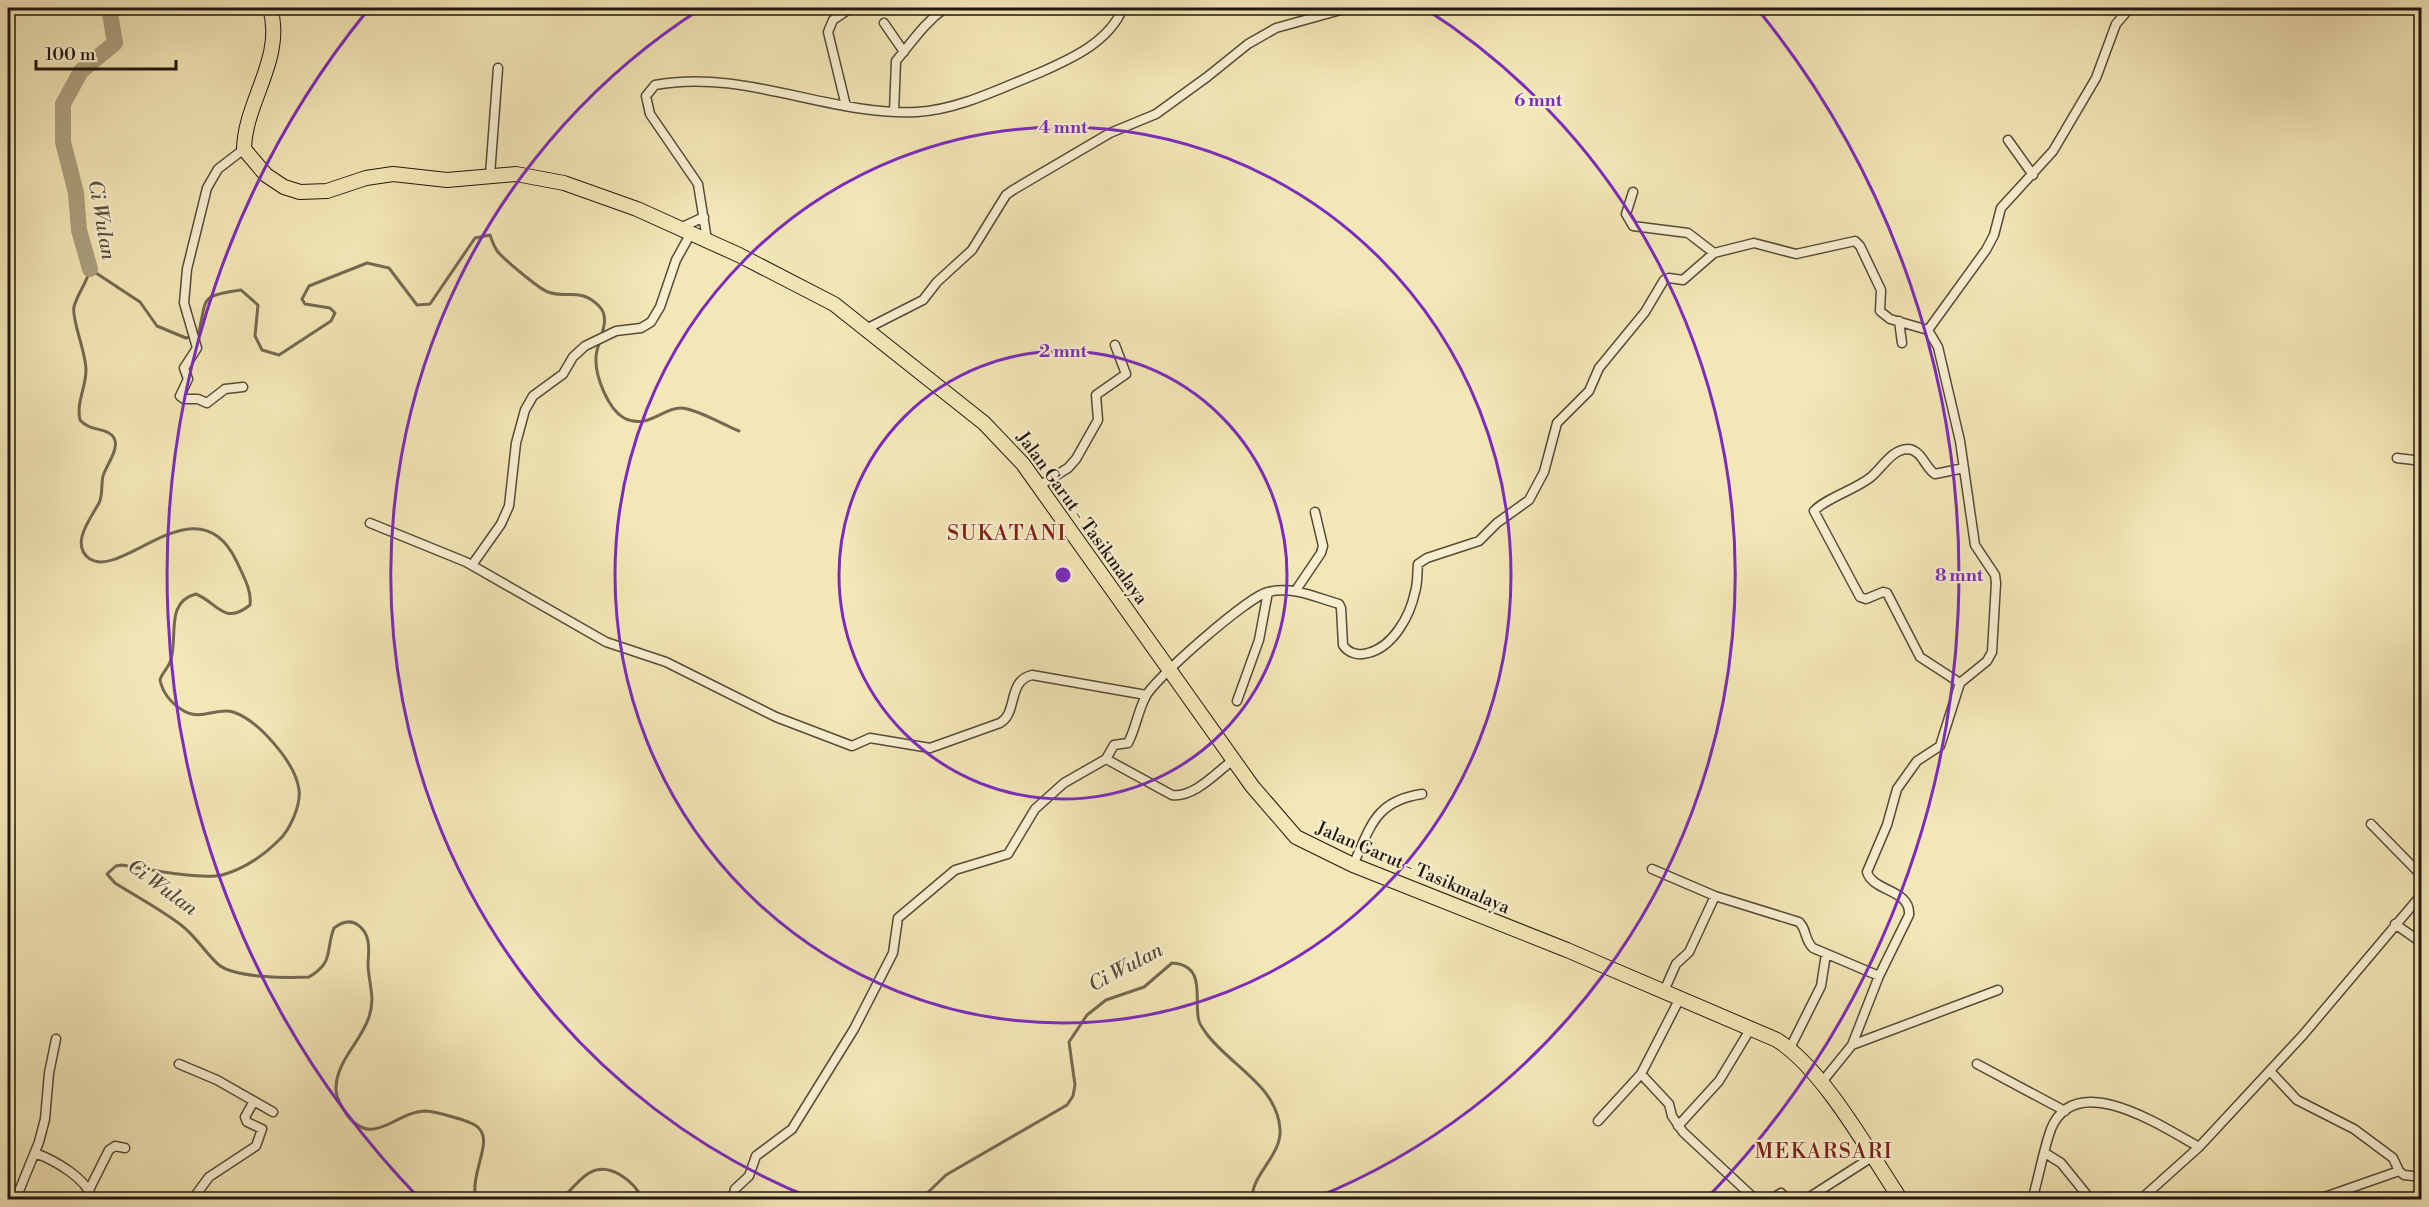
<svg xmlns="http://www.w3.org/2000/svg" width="2429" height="1207" font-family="'Libre Bodoni',serif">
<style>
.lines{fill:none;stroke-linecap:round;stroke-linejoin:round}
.stream{stroke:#746951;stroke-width:3}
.river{stroke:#aca07e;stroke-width:16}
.minor-casing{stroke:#544b38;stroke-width:11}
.primary-casing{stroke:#1f170e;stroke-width:16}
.minor{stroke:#f8efd0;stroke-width:8}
.primary{stroke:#f4e7b7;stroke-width:14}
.ring{fill:none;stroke:#7b2cbf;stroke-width:3}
.labels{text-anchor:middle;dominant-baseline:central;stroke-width:4.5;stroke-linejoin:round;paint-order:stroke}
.street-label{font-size:18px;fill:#1f170e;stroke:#f8efd0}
.water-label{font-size:20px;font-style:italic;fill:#574e3b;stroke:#f8efd0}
.quarter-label{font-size:21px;letter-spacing:1.5px;fill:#7a1f14;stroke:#f8efd0}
.centre{fill:#7b2cbf;stroke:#f8efd0;stroke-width:3}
.ring-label{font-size:18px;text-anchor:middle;font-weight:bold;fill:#7b2cbf;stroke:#f8efd0;stroke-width:4.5;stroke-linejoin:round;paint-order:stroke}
</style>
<rect width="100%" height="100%" fill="#f4e7b7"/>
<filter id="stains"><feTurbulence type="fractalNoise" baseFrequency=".00333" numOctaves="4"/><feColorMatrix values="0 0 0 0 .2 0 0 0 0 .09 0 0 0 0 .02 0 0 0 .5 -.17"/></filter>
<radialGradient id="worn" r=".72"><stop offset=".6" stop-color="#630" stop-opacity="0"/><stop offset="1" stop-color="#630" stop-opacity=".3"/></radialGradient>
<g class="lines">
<!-- stream -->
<path class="stream" d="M476,1200c-6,-23 13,-53 6,-67 -4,-9 -14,-11 -22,-14 -11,-3 -24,-8 -36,-8 -29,1 -51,38 -77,4 -4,-6 -11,-17 -11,-25 -1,-28 25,-48 33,-73 7,-20 -1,-35 -1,-54 1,-13 3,-29 -10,-38 -8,-6 -16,-3 -24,3 -9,23 1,33 -25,49 -22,1 -73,1 -90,-12 -14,-12 -23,-29 -38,-40 -21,-16 -44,-28 -66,-42l-8,-9 9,-8 6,-1c25,4 78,15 100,10 22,-6 41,-19 57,-35 11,-10 22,-35 20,-50 -3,-27 -41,-70 -66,-78 -16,-5 -32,9 -49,-1 -12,-7 -21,-17 -24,-31 2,-8 9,-12 11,-21 7,-23 -6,-57 25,-65 22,9 28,32 54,11 2,-15 -7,-29 -13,-43 -39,-83 -114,18 -147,-3 -21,-14 1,-41 9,-56 4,-8 2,-19 4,-27 3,-10 17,-28 11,-38 -6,-11 -24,-6 -34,-18 -4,-18 6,-32 6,-50 0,-18 -15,-52 -12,-63 3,-13 13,-24 16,-38l50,33 17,24 29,12 12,-3c10,-37 -1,-39 43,-45l17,15 -3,31 7,14 17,5 52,-34 4,-8 -5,-5 -25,-4 -3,-5 7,-13 58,-23 22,5 28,37 13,-1 45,-66 15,-3c2,6 4,12 8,17 6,7 41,37 50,40 19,7 32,-5 51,14 14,14 -3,36 -3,52 -1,18 12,51 28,60 23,12 39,-10 56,-10 15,0 44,17 59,23
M561,1200c9,-9 17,-20 28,-27 21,-12 46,9 54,27
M920,1200l26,-25 121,-70 6,-9 2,-11 -6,-43 18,-27 19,-15 38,-13 28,-24c36,2 21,39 27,58 1,4 5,9 7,12 23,32 71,52 74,96 2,27 -29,45 -28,71"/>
<!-- river -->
<path class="river" d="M90,269l-11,-39 -3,-37 -13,-51v-38l18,-33 34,-28 -6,-35"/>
<defs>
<path id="minor" d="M843,8l2,4 -12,8 -5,12 18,74
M884,23l20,29
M894,112l2,-51c16,-19 28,-38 49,-53
M2008,140l25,35
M490,175l8,-107
M1633,192l-7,22 7,12 55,7 26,20 40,-10 42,11 59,-13 5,5 21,44 -1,21 10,8 38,11
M680,228l24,-11
M707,240l-9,-56 -48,-70 -4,-18 9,-11c88,-17 174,31 262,27 41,-2 84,-24 122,-39 32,-14 70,-31 84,-65
M1899,321l3,22
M866,329l57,-29 14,-18 35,-32 34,-55 7,-5 97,-57 46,-19 51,-37 41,-33 28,-16 72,-20
M243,387l-18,2 -18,14 -9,-4h-14l-4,-3 8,-17 -4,-11 13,-20 -13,-45 3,-34 20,-81 11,-19 26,-20
M2397,458l25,3
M1039,486l29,-18 8,-9 22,-39 -2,-25 30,-21 -11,-29
M370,523l96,39 140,80 60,20 110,55 76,29 18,-8 60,10 70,-25c18,-10 7,-42 32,-48l114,20
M472,565l29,-41 8,-18 7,-63 9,-33 8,-14 30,-22 10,-17 12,-11 31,-15 25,-3 10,-6 9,-15 16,-47 15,-27
M1296,590l25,-37 2,-7 -8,-34
M1960,683l-40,-26 -33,-64 -4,-1 -17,7 -6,-2 -46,-86c12,-13 41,-21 57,-34 11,-9 21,-28 37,-28 14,1 17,19 27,25l29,-6
M1237,701l22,-61 9,-48
M1106,759l66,36c22,3 45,-23 61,-35
M2371,824l51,52
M1353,865c18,-39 22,-64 69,-71
M1652,869l63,27 84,26c8,7 5,18 14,26l66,28
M2395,924l27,19
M1664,991l12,-27 13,-12 26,-56
M1852,1045l146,-55
M1790,1048l31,-62 5,-32
M179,1064l38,16 56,32
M1977,1064l88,47
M2270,1071l27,29 57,29 39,29 6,13 5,4 18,2
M1641,1074l28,30 3,12 11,16 73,68
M1822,1082l30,-37 27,-69 30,-61c2,-26 -36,-23 -42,-43l20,-47 10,-36 20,-28 23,-15 20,-63 27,-22 5,-9 4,-69 -1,-8 -20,-30 -15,-104 -22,-94 -10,-17 58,-80 8,-15 7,-27 52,-57 43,-73 20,-54 14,-16
M1598,1121l43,-47 39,-76
M1678,1126l41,-45 32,-53
M35,1153c19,7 52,25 58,47
M2045,1153l16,10 30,37
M89,1190l20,-40 6,-4 10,2
M8,1193l15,7
M17,1196l22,-54 6,-23 4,-46 7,-34
M192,1200l17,-23 47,-31 6,-17 -15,-7 -2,-5 9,-16
M732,1200l3,-11 14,-13 7,-20 36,-27 62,-100 39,-76 5,-35 57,-48 53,-16 27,-45 29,-26 42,-24 8,-14 14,-2c8,-15 10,-33 18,-47 9,-18 103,-100 122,-104 25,-6 47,5 71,12l2,4 2,37c5,8 15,11 25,8 25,-6 42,-37 47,-61 3,-9 2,-19 3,-28l9,-6 52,-17 18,-18 32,-23 15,-28 13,-49 32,-32 10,-23 46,-56 19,-32 5,-2 14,2 31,-27
M1770,1200l11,-7 7,7
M1805,1200l67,-43
M2032,1200c7,-23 11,-49 19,-71 25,-61 112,-2 148,18l104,-112 119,-141
M2140,1200l59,-53
M2316,1200l83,-29"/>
<path id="primary" d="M270,8c15,50 -25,93 -26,141l22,26 18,12 16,5 27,-1 39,-13 27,-4 54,6 69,-6 48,9 73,26 102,46 95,49 150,119 39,41 229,322 44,51 57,28 214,85 210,90c47,30 92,112 124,160"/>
</defs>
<!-- minor casing -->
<use href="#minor" class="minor-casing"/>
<!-- primary casing -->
<use href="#primary" class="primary-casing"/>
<!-- minor -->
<use href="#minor" class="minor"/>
<!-- primary -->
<use href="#primary" class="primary"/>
</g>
<!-- distance rings -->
<g class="ring">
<circle cx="1063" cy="575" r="224"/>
<circle cx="1063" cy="575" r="448"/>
<path d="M811 1198A672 672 0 0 1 702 8M1424 8A672 672 0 0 1 1315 1198"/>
<path d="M418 1197A896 896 0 0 1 367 11M1759 11A896 896 0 0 1 1708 1197"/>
</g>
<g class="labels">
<!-- street labels -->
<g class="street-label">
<text transform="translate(1082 518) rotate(54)">Jalan Garut - Tasikmalaya</text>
<text transform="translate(1413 868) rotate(23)">Jalan Garut - Tasikmalaya</text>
</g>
<!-- water labels -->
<g class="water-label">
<text transform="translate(101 220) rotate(80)">Ci Wulan</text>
<text transform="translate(162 888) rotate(36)">Ci Wulan</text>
<text transform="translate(1126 968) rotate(-28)">Ci Wulan</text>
</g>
<!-- quarter labels -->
<g class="quarter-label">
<text x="1007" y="534">SUKATANI</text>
<text x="1824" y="1152">MEKARSARI</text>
</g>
</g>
<circle cx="1063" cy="575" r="9" class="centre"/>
<g class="ring-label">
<text x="1538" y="106">6 mnt</text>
<text x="1063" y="133">4 mnt</text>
<text x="1063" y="357">2 mnt</text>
<text x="1959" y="581">8 mnt</text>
</g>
<!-- margin -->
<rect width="2429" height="1207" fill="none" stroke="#f4e7b7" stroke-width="30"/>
<rect x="9" y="9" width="2411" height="1189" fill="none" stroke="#1f170e" stroke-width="3"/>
<rect x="15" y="15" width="2399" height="1177" fill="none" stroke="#1f170e" stroke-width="1.5"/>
<!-- scale -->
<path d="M36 60v9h140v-9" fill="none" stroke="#1f170e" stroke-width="3"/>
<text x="45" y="60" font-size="18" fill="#1f170e" stroke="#f8efd0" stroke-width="4.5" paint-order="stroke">100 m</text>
<rect width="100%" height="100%" filter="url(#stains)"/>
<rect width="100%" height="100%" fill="url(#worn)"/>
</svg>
